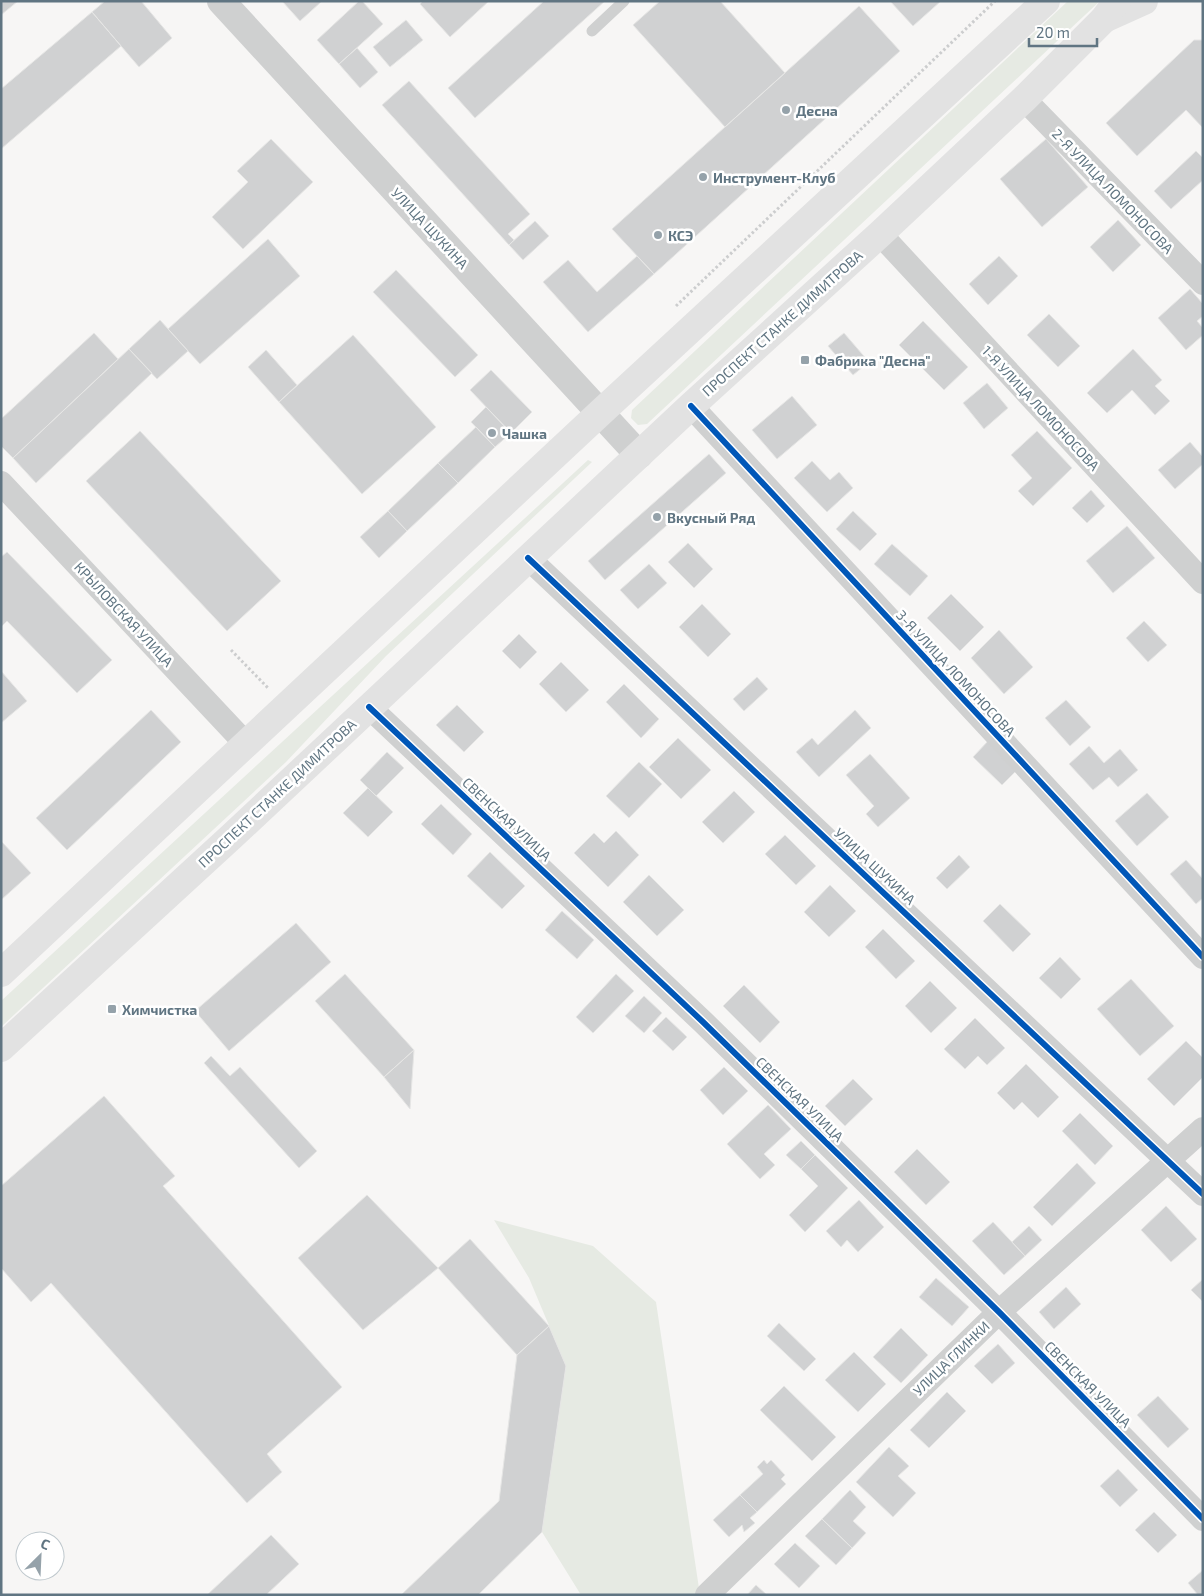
<svg xmlns="http://www.w3.org/2000/svg" width="1204" height="1596" font-family="'Exo 2',sans-serif">
<style>
.green{fill:#e6eae3}
.building{fill:#d0d1d2;stroke:#e6e6e5}
.lines{fill:none;stroke-linecap:round;stroke-linejoin:round}
.path{stroke:#cccdce;stroke-width:3;stroke-dasharray:2.5 2.5;stroke-linecap:butt}
.service{stroke:#cfd0d0;stroke-width:11}
.minor{stroke:#cfd0d0;stroke-width:24}
.tertiary{stroke:#cfd0d0;stroke-width:28}
.secondary{stroke:#e2e2e2;stroke-width:28}
.primary{stroke:#e2e2e2;stroke-width:28}
.cycleway-casing{stroke:#fff;stroke-width:9}
.cycleway{stroke:#0057b8;stroke-width:6}
.poi-dot{fill:#95a2aa;stroke:#fff;stroke-width:2}
.labels{text-anchor:middle;dominant-baseline:central;stroke-width:5;stroke-linejoin:round;paint-order:stroke}
.poi-label{font-size:14px;font-weight:bold;fill:#607582;stroke:#fff;text-anchor:start}
.street-label{font-size:14px;fill:#607582;stroke:#fff}
</style>
<rect width="100%" height="100%" fill="#f7f6f5"/>
<!-- green -->
<path class="green" d="M1068,1h32l-453,423 -9,1 -7,-7 1,-8z
M588,460l4,2 -206,194 -100,106 -285,265v-26z
M494,1220l99,26 63,56 44,293h-119l-39,-63 24,-166 -37,-88z"/>
<!-- building -->
<path class="building" d="M1,1h17l-17,14z
M105,1h36l31,37 -33,29 -47,-55z
M282,1h38l1,1 -21,19z
M359,1h3l21,23 -44,40 -22,-24z
M423,1h66l-39,36 -30,-33z
M544,1h61l-130,117 -27,-30z
M660,1h60l65,72 -60,54 -92,-102z
M890,1h51l-28,25z
M859,6l41,45 -246,223 -42,-45z
M92,12l29,34 -120,103v-60z
M406,20l17,20 -33,27 -17,-20z
M1194,40h9v88l-17,-18 -49,46 -31,-33z
M357,48l21,24 -18,16 -21,-24z
M409,81l121,133 -22,20 6,6 -5,5 -127,-140z
M271,139l42,43 -70,67 -31,-32 36,-35 -11,-11z
M1046,139l42,48 -46,40 -42,-48z
M1196,151l7,7v22l-32,29 -17,-18z
M1118,220l23,25 -28,27 -23,-25z
M535,221l14,15 -26,24 -14,-15z
M268,239l32,37 -100,88 -32,-35z
M637,256l17,18 -66,58 -45,-50 25,-22 29,32z
M999,256l19,20 -30,29 -19,-21z
M396,270l82,85 -23,22 -82,-85z
M1190,289l13,15v12l-6,5 6,7v7l-17,15 -28,-32z
M1049,314l31,32 -22,21 -31,-32z
M160,320l28,31 -31,28 -28,-30z
M923,321l45,46 -24,23 -45,-45z
M94,333l24,26 -105,99 -12,-12v-27z
M844,333l25,29 -16,13 -25,-29z
M353,335l83,92 -74,67 -83,-92z
M129,349l23,24 -116,110 -23,-25z
M1133,349l29,31 -7,6 15,15 -15,14 -23,-25 -25,23 -20,-20z
M266,350l31,35 -18,17 -31,-35z
M491,370l41,42 -21,21 -41,-43z
M987,383l21,25 -24,21 -21,-26z
M792,396l25,29 -40,34 -25,-29z
M486,407l25,26 -16,14 -24,-25z
M476,427l19,20 -37,36 -20,-20z
M140,431l141,150 -54,50 -141,-150z
M1037,431l35,37 -39,38 -15,-15 14,-13 -21,-23z
M1190,442l13,15v7l-28,25 -17,-19z
M709,454l17,19 -121,107 -17,-19z
M812,461l18,19 9,-8 14,16 -26,24 -33,-34z
M438,463l20,20 -51,48 -19,-20z
M1091,490l14,16 -18,17 -15,-15z
M388,511l19,20 -28,27 -19,-21z
M853,511l24,23 -17,17 -24,-22z
M1127,526l28,32 -42,35 -27,-32z
M688,543l25,26 -19,19 -26,-26z
M892,544l36,32 -18,20 -36,-32z
M7,552l105,108 -35,33 -70,-72 -6,6v-70z
M649,564l18,19 -29,26 -18,-19z
M951,594l33,33 -24,24 -33,-33z
M702,604l29,30 -23,23 -29,-30z
M1144,621l23,24 -19,17 -22,-24z
M999,630l34,37 -29,27 -33,-36z
M519,634l18,18 -17,17 -18,-18z
M561,662l28,28 -23,22 -27,-28z
M1,671l26,30 -26,22z
M757,677l11,12 -24,22 -11,-12z
M624,684l35,35 -18,19 -35,-36z
M1066,700l25,27 -21,19 -25,-28z
M457,705l27,27 -20,20 -28,-27z
M151,710l30,32 -114,108 -31,-32z
M855,710l16,18 -52,49 -23,-25 16,-14 6,7z
M678,738l33,32 -30,29 -32,-32z
M989,740l29,29 -16,16 -29,-28z
M1089,746l15,17 16,-14 18,21 -20,17 -9,-10 -16,13 -24,-26z
M387,752l17,16 -28,28 -16,-16z
M870,754l40,44 -32,29 -12,-13 8,-8 -28,-31z
M639,762l23,22 -33,34 -23,-22z
M368,788l25,24 -25,25 -25,-24z
M734,791l21,21 -32,31 -21,-21z
M1147,793l22,24 -32,29 -22,-25z
M441,804l31,30 -19,21 -32,-31z
M616,831l23,24 -31,32 -34,-34 20,-20 10,10z
M785,835l31,31 -20,19 -31,-31z
M1,841l30,32 -30,27z
M490,852l35,34 -23,23 -35,-33z
M959,855l11,12 -23,22 -11,-11z
M1186,860l17,19v19l-7,6 -26,-30z
M649,875l35,35 -27,26 -34,-34z
M830,885l26,26 -27,26 -25,-25z
M1000,904l31,30 -18,18 -30,-31z
M562,911l32,29 -17,19 -32,-29z
M296,923l35,39 -102,89 -34,-40z
M883,929l32,32 -19,18 -31,-32z
M1060,957l21,22 -20,20 -22,-21z
M345,974l69,76 -30,27 -69,-76z
M616,974l18,17 -41,42 -17,-16z
M1131,979l43,47 -34,30 -43,-47z
M930,981l27,27 -26,25 -26,-27z
M744,985l36,37 -20,21 -37,-37z
M644,996l18,17 -18,20 -19,-17z
M666,1017l21,20 -14,14 -21,-20z
M975,1018l30,30 -18,17 -9,-9 -13,13 -21,-20z
M1186,1041l17,17v19l-29,29 -27,-27z
M414,1050l-4,59 -26,-32z
M211,1056l19,20 10,-9 77,84 -18,17 -95,-105z
M1026,1064l33,33 -21,21 -16,-16 -8,8 -17,-17z
M724,1067l24,24 -25,24 -23,-25z
M853,1079l20,20 -28,27 -20,-20z
M104,1096l71,80 -12,10 179,201 -75,67 15,18 -35,31 -196,-220 -20,19 -30,-34v-82z
M768,1105l23,24 -27,25 11,11 -15,14 -33,-35z
M1080,1113l33,33 -18,19 -33,-34z
M801,1141l14,14 -14,14 -15,-14z
M917,1149l33,33 -24,23 -32,-33z
M815,1155l33,33 -43,44 -16,-17 29,-29 -17,-17z
M1077,1163l19,20 -44,43 -19,-19z
M367,1195l71,73 -75,62 -65,-72z
M859,1200l25,27 -26,25 -11,-12 -6,7 -15,-16z
M1166,1206l31,33 -26,23 -30,-32z
M993,1222l32,34 -21,19 -32,-34z
M1029,1226l13,14 -17,16 -13,-14z
M470,1239l79,87 -32,29 -79,-87z
M936,1278l33,29 -17,19 -33,-29z
M1203,1279v23l-12,-12z
M1066,1287l15,17 -27,25 -15,-17z
M779,1323l37,36 -12,12 -37,-35z
M549,1326l17,40 -24,166 -64,63h-77l98,-94 18,-146z
M901,1328l27,27 -27,28 -28,-26z
M998,1344l17,19 -23,21 -18,-18z
M854,1352l32,32 -28,28 -33,-32z
M784,1386l52,51 -24,24 -52,-51z
M947,1392l19,19 -37,37 -19,-18z
M1158,1396l31,33 -21,19 -31,-33z
M889,1447l20,19 -11,10 18,17 -23,24 -37,-35z
M764,1460l3,4 4,-4 14,15 -4,4 5,5 -29,28 -17,-17 23,-21 -6,-7z
M1118,1469l20,21 -18,17 -20,-21z
M850,1490l16,17 -13,14 13,12 -14,15 -30,-29z
M740,1495l17,17 -7,6 5,5 -11,9 -2,-7 -13,12 -16,-17z
M1154,1512l23,23 -19,18 -23,-23z
M822,1519l30,29 -16,17 -31,-29z
M271,1535l28,29 -33,31h-59z
M795,1543l25,23 -21,22 -25,-24z
M1203,1570v25h-5l-10,-12z
M756,1585l11,10h-20z"/>
<g class="lines">
<!-- path -->
<path class="path" d="M676,306l319,-305
M231,650l38,39"/>
<!-- service -->
<path class="service" d="M592,31l32,-30"/>
<!-- minor -->
<path class="minor" d="M1024,99l179,184
M880,234l323,348
M691,406l512,551
M1,483l246,262
M528,558l675,636
M369,707l334,315 296,290 204,207
M707,1595l292,-283 204,-183"/>
<!-- tertiary -->
<path class="tertiary" d="M221,1l418,454"/>
<!-- secondary -->
<path class="secondary" d="M1104,19l40,-18"/>
<!-- primary -->
<path class="primary" d="M1,973l599,-560 446,-412
M1,1048l230,-211 460,-431 189,-172 144,-135 80,-80 13,-18"/>
<defs>
<path id="cycleway" d="M691,406l512,551
M528,558l675,636
M369,707l334,315 296,290 204,207"/>
</defs>
<!-- cycleway casing -->
<use href="#cycleway" class="cycleway-casing"/>
<!-- cycleway -->
<use href="#cycleway" class="cycleway"/>
</g>
<!-- markers -->
<g class="poi-dot">
<circle cx="786" cy="110" r="5"/>
<circle cx="703" cy="177" r="5"/>
<circle cx="658" cy="235" r="5"/>
<rect x="800" y="355" width="10" height="10" rx="2.5"/>
<circle cx="492" cy="433" r="5"/>
<circle cx="657" cy="517" r="5"/>
<rect x="107" y="1004" width="10" height="10" rx="2.5"/>
</g>
<g class="labels">
<!-- poi labels -->
<g class="poi-label">
<text x="796" y="110">Десна</text>
<text x="713" y="177">Инструмент-Клуб</text>
<text x="668" y="235">КСЭ</text>
<text x="815" y="360">Фабрика "Десна"</text>
<text x="502" y="433">Чашка</text>
<text x="667" y="517">Вкусный Ряд</text>
<text x="122" y="1009">Химчистка</text>
</g>
<!-- street labels -->
<g class="street-label">
<text transform="translate(1113 191) rotate(46)">2-Я УЛИЦА ЛОМОНОСОВА</text>
<text transform="translate(430 228) rotate(47)">УЛИЦА ЩУКИНА</text>
<text transform="translate(782 323) rotate(-42)">ПРОСПЕКТ СТАНКЕ ДИМИТРОВА</text>
<text transform="translate(1041 408) rotate(47)">1-Я УЛИЦА ЛОМОНОСОВА</text>
<text transform="translate(124 614) rotate(47)">КРЫЛОВСКАЯ УЛИЦА</text>
<text transform="translate(956 673) rotate(47)">3-Я УЛИЦА ЛОМОНОСОВА</text>
<text transform="translate(277 793) rotate(-43)">ПРОСПЕКТ СТАНКЕ ДИМИТРОВА</text>
<text transform="translate(507 819) rotate(43)">СВЕНСКАЯ УЛИЦА</text>
<text transform="translate(875 866) rotate(43)">УЛИЦА ЩУКИНА</text>
<text transform="translate(800 1099) rotate(44)">СВЕНСКАЯ УЛИЦА</text>
<text transform="translate(951 1358) rotate(-44)">УЛИЦА ГЛИНКИ</text>
<text transform="translate(1088 1384) rotate(45)">СВЕНСКАЯ УЛИЦА</text>
</g>
</g>
<!-- border -->
<rect width="1204" height="1596" fill="none" stroke="#607582" stroke-width="5"/>
<!-- north arrow -->
<g transform="translate(40 1556) rotate(24)"><circle r="24" fill="#ffffff" stroke="#bfc8cd"/>
<path d="M0-4L9 19L0 12L-9 19Z" fill="#95a2aa"/>
<text y="-8" font-size="14" font-weight="bold" text-anchor="middle" fill="#607582">С</text>
</g>
<!-- scale -->
<path d="M1029 38v8h68v-8" fill="none" stroke="#607582" stroke-width="2.5"/>
<text x="1036" y="38" font-size="15" fill="#607582" stroke="#ffffff" stroke-width="4" paint-order="stroke">20 m</text>
</svg>
